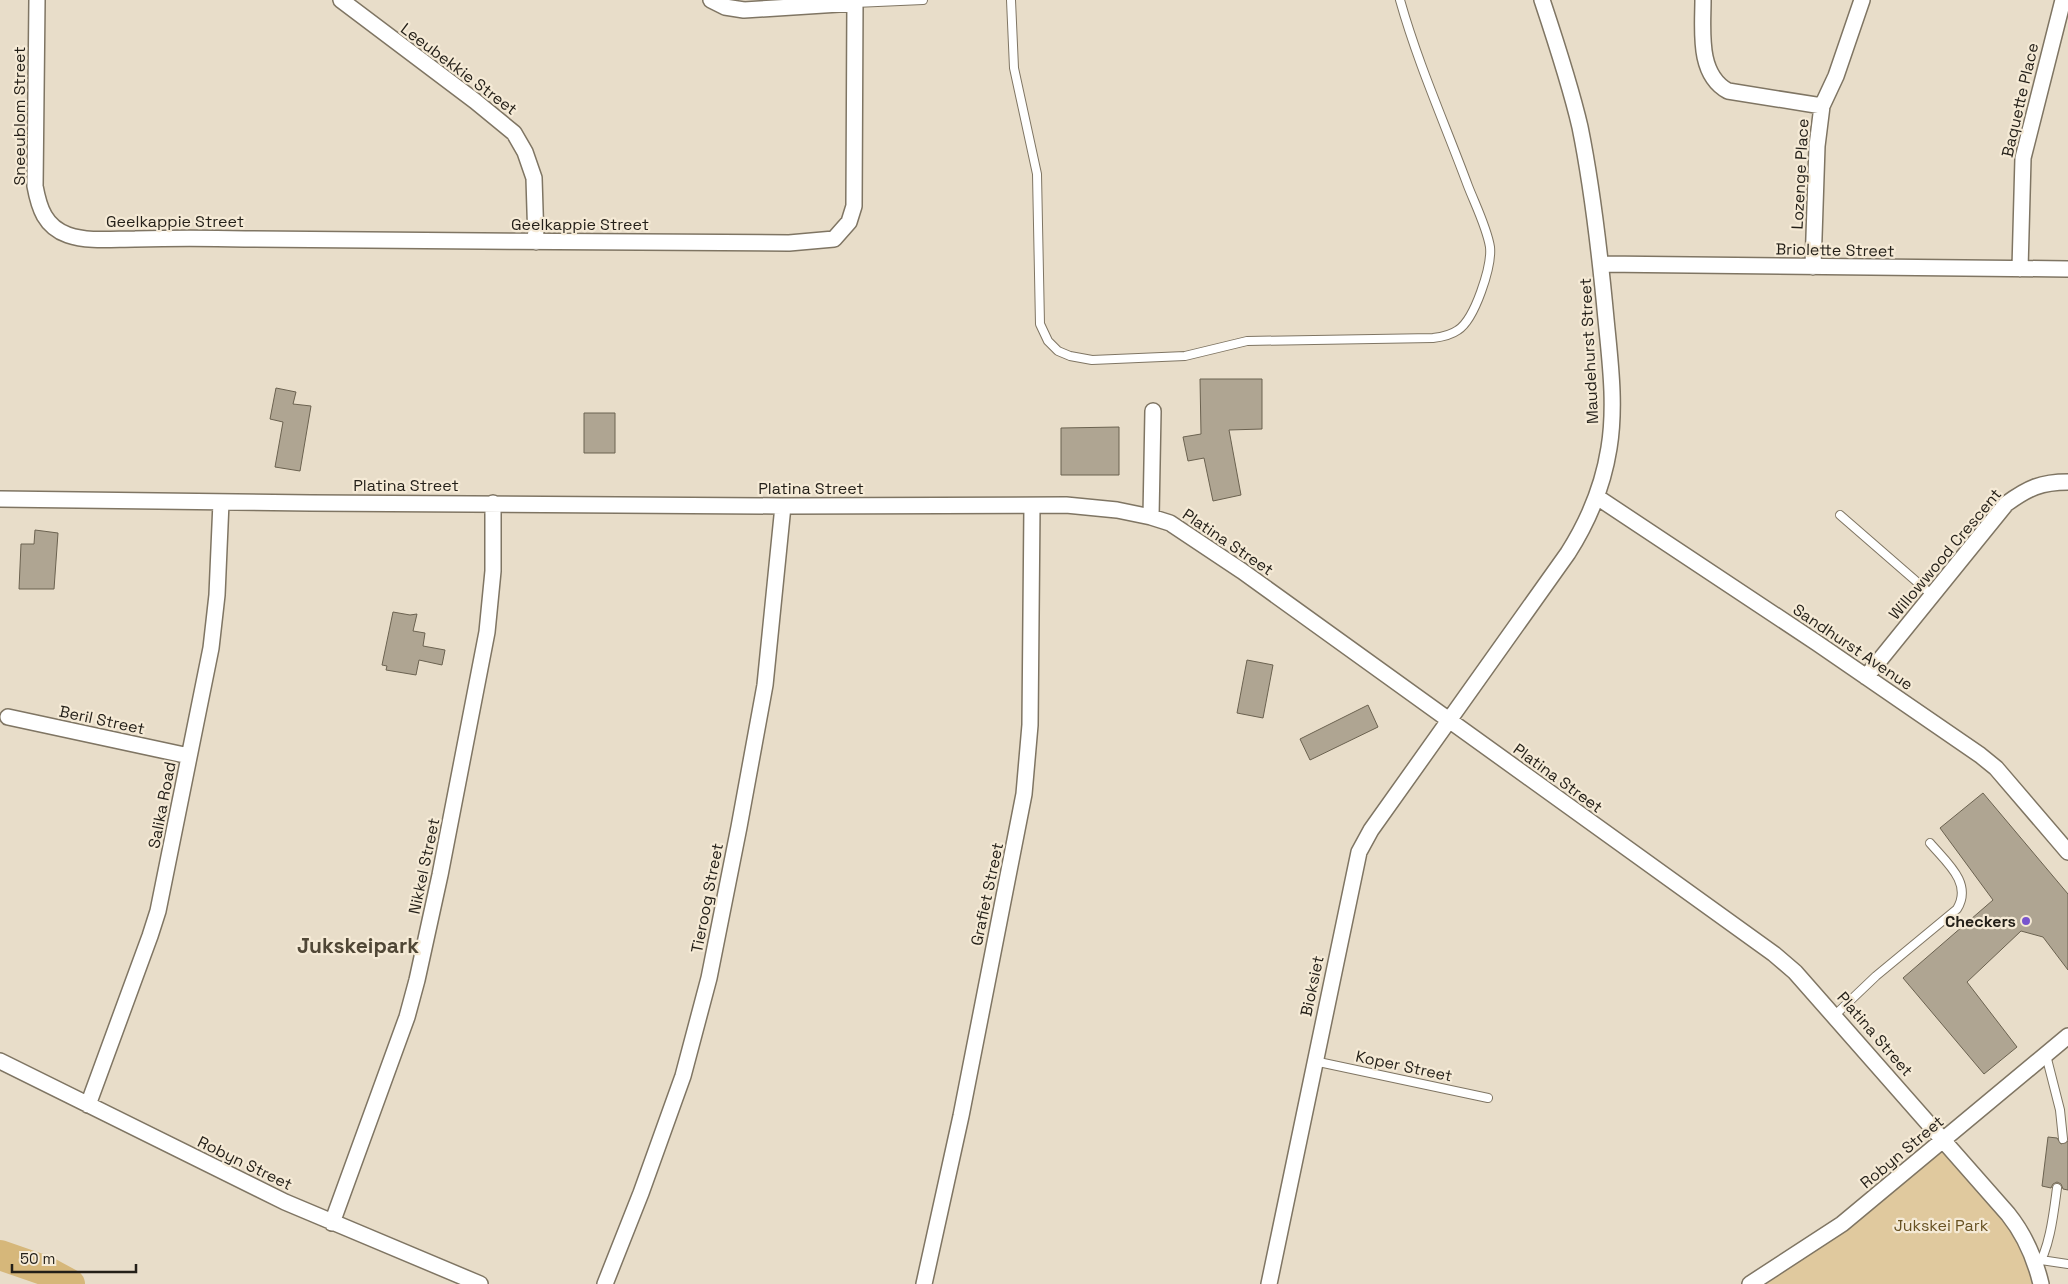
<svg xmlns="http://www.w3.org/2000/svg" width="2068" height="1284" font-family="'Space Grotesk',sans-serif">
<style>
.green{fill:#e0c99e}
.lines{fill:none;stroke-linecap:round;stroke-linejoin:round}
.river{stroke:#d6b77a;stroke-width:30}
.building{fill:#afa592;stroke:#6b6250}
.service-casing{stroke:#7f7563;stroke-width:10}
.minor-casing{stroke:#7f7563;stroke-width:18}
.service{stroke:#fff;stroke-width:8}
.minor{stroke:#fff;stroke-width:15}
.poi-dot{fill:#7854cd;stroke:#f5ead6;stroke-width:2}
.labels{text-anchor:middle;dominant-baseline:central;stroke-width:4.5;stroke-linejoin:round;paint-order:stroke}
.street-label{font-size:16px;fill:#231f18;stroke:#f5ead6}
.poi-label{font-size:16px;font-weight:bold;fill:#231f18;stroke:#f5ead6;text-anchor:end}
.park-label{font-size:16px;fill:#675122;stroke:#f5ead6}
.district-label{font-size:21px;font-weight:bold;fill:#504736;stroke:#f5ead6}
</style>
<rect width="100%" height="100%" fill="#e8ddc9"/>
<!-- green -->
<path class="green" d="M1948,1145l60,66 31,73h-278z"/>
<g class="lines">
<!-- river -->
<path class="river" d="M0,1255l46,16 24,13"/>
</g>
<!-- building -->
<path class="building" d="M1200,379h62v50l-33,1 12,65 -28,6 -9,-43 -16,3 -5,-24 18,-3z
M276,388l20,4 -3,12 18,2 -11,65 -25,-4 8,-45 -13,-3z
M584,413h31v40h-31z
M1119,427v48h-58v-47z
M35,530l23,3 -4,56h-35l2,-45h13z
M393,612l17,3 7,-1 -4,17 12,2 -2,13 22,4 -3,15 -23,-5 -3,15 -30,-5 1,-4 -5,-1z
M1247,660l26,5 -10,53 -26,-5z
M1368,705l10,22 -68,33 -10,-21z
M1983,793l85,101v76l-25,-33 -22,-6 -54,51 50,65 -33,27 -81,-96 90,-78 -53,-72z
M2048,1137l9,1 4,6 7,-3v49l-5,-1 -2,-5 -4,-2 -4,2 -2,4 -9,-2z"/>
<g class="lines">
<defs>
<path id="service" d="M1011,0l3,68 23,106 3,150 8,17 10,10 12,5 22,4 93,-4 62,-15 186,-3c9,-1 18,-3 25,-8 17,-11 34,-64 32,-83 -3,-19 -15,-43 -22,-61 -23,-62 -50,-122 -68,-186
M855,3l68,-3
M1840,515l92,80
M1835,1015l41,-39 81,-67c16,-26 -11,-47 -27,-66
M2046,1055l14,55 3,29
M1314,1061l174,37
M2041,1260l27,4
M2037,1267c13,-18 17,-57 20,-79"/>
<path id="minor" d="M37,0l-2,186c4,22 10,41 33,49 20,7 45,4 67,4 36,-1 73,-1 110,0 181,2 363,3 544,4l45,-4 15,-17 5,-16 1,-206
M341,0l134,101 39,32 11,19 9,26 2,64
M711,0l14,7 19,3 111,-7
M1703,0c0,30 -6,74 25,91l94,15
M1602,264l466,5
M1813,267l4,-121 5,-40 14,-30 26,-76
M2020,269l3,-111 40,-158
M1597,497l220,146 163,112 16,13 72,84
M0,499l311,4 472,3 283,-1 51,5 34,7 19,6 72,48 532,383 21,18 213,242c16,20 27,45 33,70
M1151,517l2,-106
M1866,677l140,-173c22,-16 35,-22 62,-22
M8,717l181,39
M0,1061l285,141 195,82
M88,1105l62,-169 8,-25 53,-263 6,-53 4,-93
M332,1223l75,-206 10,-37 23,-105 47,-243 6,-61v-68
M605,1284l36,-91 42,-117 26,-98 30,-151 26,-142 18,-179
M924,1284l37,-168 63,-322 6,-69 2,-219
M1269,1284l90,-432 12,-22 197,-277c21,-33 35,-67 41,-105 7,-43 1,-87 -3,-129 -6,-64 -13,-128 -26,-192 -10,-43 -24,-85 -38,-127
M1750,1284l92,-60 226,-188"/>
</defs>
<!-- service casing -->
<use href="#service" class="service-casing"/>
<!-- minor casing -->
<use href="#minor" class="minor-casing"/>
<!-- service -->
<use href="#service" class="service"/>
<!-- minor -->
<use href="#minor" class="minor"/>
</g>
<!-- markers -->
<circle class="poi-dot" cx="2026" cy="921" r="5"/>
<g class="labels">
<!-- street labels -->
<g class="street-label">
<text transform="translate(459 69) rotate(37)">Leeubekkie Street</text>
<text transform="translate(2020 100) rotate(-77)">Baquette Place</text>
<text transform="translate(19 116) rotate(-90)">Sneeublom Street</text>
<text transform="translate(1800 174) rotate(-87)">Lozenge Place</text>
<text x="175" y="221">Geelkappie Street</text>
<text x="580" y="224">Geelkappie Street</text>
<text transform="translate(1835 250) rotate(1)">Briolette Street</text>
<text transform="translate(1589 351) rotate(-93)">Maudehurst Street</text>
<text x="406" y="485">Platina Street</text>
<text x="811" y="488">Platina Street</text>
<text transform="translate(1228 542) rotate(34)">Platina Street</text>
<text transform="translate(1945 554) rotate(-50)">Willowwood Crescent</text>
<text transform="translate(1853 647) rotate(34)">Sandhurst Avenue</text>
<text transform="translate(102 720) rotate(12)">Beril Street</text>
<text transform="translate(1558 778) rotate(36)">Platina Street</text>
<text transform="translate(162 805) rotate(-79)">Salika Road</text>
<text transform="translate(424 866) rotate(-78)">Nikkel Street</text>
<text transform="translate(987 894) rotate(-78)">Grafiet Street</text>
<text transform="translate(707 898) rotate(-79)">Tieroog Street</text>
<text transform="translate(1312 986) rotate(-78)">Bioksiet</text>
<text transform="translate(1875 1034) rotate(49)">Platina Street</text>
<text transform="translate(1404 1066) rotate(12)">Koper Street</text>
<text transform="translate(1902 1152) rotate(-40)">Robyn Street</text>
<text transform="translate(245 1163) rotate(26)">Robyn Street</text>
</g>
<!-- poi labels -->
<g class="poi-label">
<text x="2016" y="921">Checkers</text>
</g>
<!-- park labels -->
<g class="park-label">
<text x="1941" y="1225">Jukskei Park</text>
</g>
<!-- district labels -->
<g class="district-label">
<text x="358" y="945">Jukskeipark</text>
</g>
</g>
<!-- scale -->
<path d="M12 1264v8h124v-8" fill="none" stroke="#231f18" stroke-width="2.5"/>
<text x="20" y="1264" font-size="15" fill="#231f18" stroke="#f5ead6" stroke-width="4" paint-order="stroke">50 m</text>
</svg>
